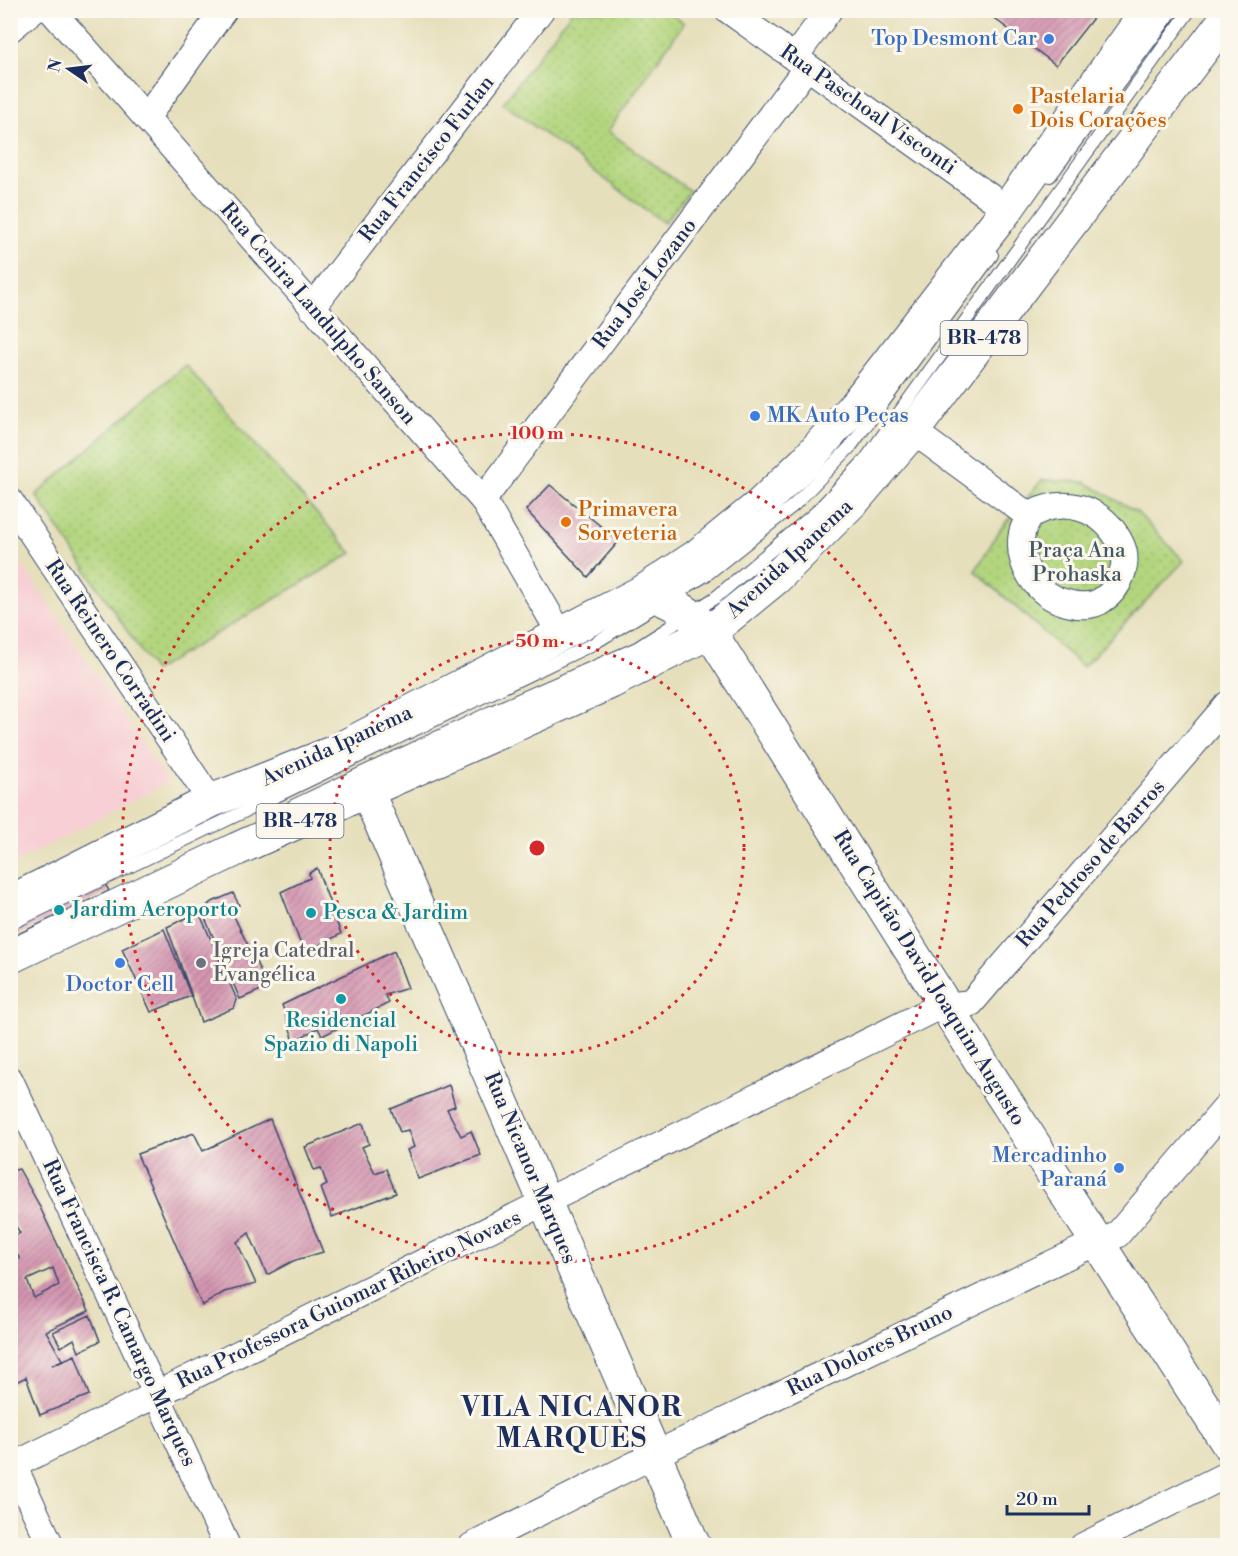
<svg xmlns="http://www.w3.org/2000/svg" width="1238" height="1556" font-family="'Libre Bodoni',serif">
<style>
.built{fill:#f7cfd4}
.green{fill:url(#green-dots);stroke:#67826e;stroke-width:1.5}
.building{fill:url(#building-hatch);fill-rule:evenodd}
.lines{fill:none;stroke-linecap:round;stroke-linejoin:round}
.lane-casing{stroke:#39496c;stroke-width:14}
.street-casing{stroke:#39496c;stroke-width:28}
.secondary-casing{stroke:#39496c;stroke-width:35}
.primary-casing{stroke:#39496c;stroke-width:35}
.lane{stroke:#fff;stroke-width:12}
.street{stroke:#fff;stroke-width:26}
.secondary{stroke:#fff;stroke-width:33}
.primary{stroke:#fff;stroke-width:33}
.ring{fill:none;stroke:#d62828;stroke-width:3;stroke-dasharray:3 6}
.shop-dot{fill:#3f7fe0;stroke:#fbf7ec;stroke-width:2}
.food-dot{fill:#e8710a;stroke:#fbf7ec;stroke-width:2}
.culture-dot{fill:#0f9aa8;stroke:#fbf7ec;stroke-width:2}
.worship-dot{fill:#6b7280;stroke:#fbf7ec;stroke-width:2}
.labels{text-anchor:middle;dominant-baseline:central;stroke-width:6;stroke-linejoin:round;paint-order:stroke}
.shield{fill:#fbf7ec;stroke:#5e6b89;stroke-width:1.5}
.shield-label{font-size:20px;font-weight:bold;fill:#1b2f5e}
.shop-label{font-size:21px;fill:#366cbe;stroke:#fbf7ec;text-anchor:end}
.food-label{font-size:21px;fill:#c56008;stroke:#fbf7ec;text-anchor:start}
.street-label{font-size:21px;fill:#1b2f5e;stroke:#fbf7ec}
.park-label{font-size:21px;fill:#415866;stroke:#fbf7ec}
.culture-label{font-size:21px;fill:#0d838f;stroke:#fbf7ec;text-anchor:start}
.worship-label{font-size:21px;fill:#5b616d;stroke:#fbf7ec;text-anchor:start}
.district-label{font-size:27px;font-weight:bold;letter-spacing:1.5px;fill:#1b2f5e;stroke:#fbf7ec}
.centre{fill:#d62828;stroke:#fbf7ec;stroke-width:3}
.ring-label{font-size:18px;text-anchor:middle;font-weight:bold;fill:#d62828;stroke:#fbf7ec;stroke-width:6;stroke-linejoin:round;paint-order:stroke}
</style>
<defs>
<pattern id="green-dots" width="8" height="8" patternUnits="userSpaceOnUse" patternTransform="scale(1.5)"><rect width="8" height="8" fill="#b3d57e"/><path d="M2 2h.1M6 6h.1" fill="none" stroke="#99b76f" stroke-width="1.8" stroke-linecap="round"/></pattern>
<pattern id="building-hatch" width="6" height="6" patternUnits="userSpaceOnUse" patternTransform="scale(1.5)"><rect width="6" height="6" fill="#d596b1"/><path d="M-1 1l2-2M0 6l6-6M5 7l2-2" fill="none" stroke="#ac7b93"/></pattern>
</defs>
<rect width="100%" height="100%" fill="#fbf7ec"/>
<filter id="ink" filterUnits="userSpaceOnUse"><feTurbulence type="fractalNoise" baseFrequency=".0167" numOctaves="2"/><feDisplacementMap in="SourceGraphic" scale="12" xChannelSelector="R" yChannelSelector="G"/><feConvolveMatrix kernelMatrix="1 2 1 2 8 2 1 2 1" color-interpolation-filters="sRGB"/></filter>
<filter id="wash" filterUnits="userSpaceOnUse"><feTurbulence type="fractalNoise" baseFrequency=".008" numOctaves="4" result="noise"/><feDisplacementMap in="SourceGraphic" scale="24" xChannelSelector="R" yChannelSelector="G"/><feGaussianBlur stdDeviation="1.35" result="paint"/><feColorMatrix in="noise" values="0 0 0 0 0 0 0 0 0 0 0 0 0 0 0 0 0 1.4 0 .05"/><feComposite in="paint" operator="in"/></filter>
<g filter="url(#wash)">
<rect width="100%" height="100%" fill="#e6dfbb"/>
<!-- built -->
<path class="built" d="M10,547l158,235 -157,83h-1z"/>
<!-- green -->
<path class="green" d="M572,11h95l17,12 -76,108 82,60 -26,32 -161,-120z
M185,365l167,188 -198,118 -118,-176z
M1042,480l43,2 52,30 47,49 -101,106 -108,-96 26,-43z"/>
<g id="blocks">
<!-- building -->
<path class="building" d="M988,10h104l5,3 -41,52 -69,-52z
M550,485l69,56 -31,36 -62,-67z
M317,868l24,66 -37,19 -23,-61 29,-14 -1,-5z
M104,882l5,9 -99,47v-10z
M233,893l6,12 -8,5 37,77 -28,12 -38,-88 8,-8z
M199,912l38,88 -3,8 -33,14 -34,-95z
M164,929l27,67 -40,16 -29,-63z
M394,951l14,37 -23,7 4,8 -67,33 -4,-8 -24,13 -12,-36z
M449,1085l6,21 -8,3 14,27 10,-5 10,24 -63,24 -11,-29 7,-3 -6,-17 -8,2 -9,-23z
M270,1119l53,133 -30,9 -26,14 -18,-42 -12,9 19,42 -32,8 -22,14 -65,-152 57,-21 9,18z
M363,1123l6,21 -7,3 13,26 11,-4 10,24 -64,24 -11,-29 6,-3 -6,-17 -7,2 -9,-23z
M19,1169l19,34 51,108 -43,20 16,29 -10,5 23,-10 14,40 -49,20 -14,-38 -16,8v-122l10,-4 -10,-16v-4l10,-6 -10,-16v-46zM53,1268l6,17 -25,13 -7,-18z
M90,1315l10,26 -21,11 -5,-13 -13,8 -8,-15z"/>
</g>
</g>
<g filter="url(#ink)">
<use href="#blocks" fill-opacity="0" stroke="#39496c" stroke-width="1.5"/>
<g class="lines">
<defs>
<path id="lane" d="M1050,176l123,-166
M293,806l198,-94 146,-64 78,-50 100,-85 50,-53 325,-450
M10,924l583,-280 113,-69 88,-70 57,-59 141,-191"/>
<path id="street" d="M51,10l432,490 78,135
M728,10l279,199
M10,29l23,-19
M794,58l35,-48
M146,118l78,-108
M312,308l229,-298
M913,431l116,85c-2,6 -6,12 -7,17 -6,31 15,63 45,70 10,3 26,4 35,-3 18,-11 28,-37 19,-56 -18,-37 -58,-49 -92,-28
M483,500l324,-433
M10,501l201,300
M10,1080l217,466
M10,1458l41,88
M10,1467l924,-458 12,-3 25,-3 257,-299
M472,1546l182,-91 426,-205 37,-15 111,-130
M1083,1546l145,-72"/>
<path id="secondary" d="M710,632l290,460 228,352
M367,791l327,755"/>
<path id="primary" d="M644,591c28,11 44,20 66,41
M10,902l201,-101 123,-49 310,-161 53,-35 64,-52 45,-43 50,-57 151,-195 141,-199
M10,957l227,-108 374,-167 99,-50 66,-54 80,-80 57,-67 315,-415"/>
</defs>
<!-- lane casing -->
<use href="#lane" class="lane-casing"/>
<!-- street casing -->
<use href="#street" class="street-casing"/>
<!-- secondary casing -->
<use href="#secondary" class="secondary-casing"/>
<!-- primary casing -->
<use href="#primary" class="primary-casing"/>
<!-- lane -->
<use href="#lane" class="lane"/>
<!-- street -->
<use href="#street" class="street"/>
<!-- secondary -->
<use href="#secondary" class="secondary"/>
<!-- primary -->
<use href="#primary" class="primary"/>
</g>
</g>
<!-- distance rings -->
<g class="ring">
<circle cx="537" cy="848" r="207"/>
<circle cx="537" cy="848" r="415"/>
</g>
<!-- markers -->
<g class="shop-dot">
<circle cx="1049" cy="39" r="6"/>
<circle cx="755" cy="416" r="6"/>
<circle cx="120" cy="963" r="6"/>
<circle cx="1119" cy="1168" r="6"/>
</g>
<g class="food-dot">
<circle cx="1018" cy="109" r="6"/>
<circle cx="566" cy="522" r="6"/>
</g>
<g class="culture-dot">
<circle cx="59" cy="910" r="6"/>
<circle cx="311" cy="913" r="6"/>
<circle cx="341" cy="999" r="6"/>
</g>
<circle class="worship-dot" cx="201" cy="963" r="6"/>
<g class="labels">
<!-- shield labels -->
<g class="shield">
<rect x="940.5" y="321" width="87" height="34" rx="4.5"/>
<rect x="256.5" y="804" width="87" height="34" rx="4.5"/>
</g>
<g class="shield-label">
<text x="984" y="338">BR-478</text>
<text x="300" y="821">BR-478</text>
</g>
<!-- shop labels -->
<g class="shop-label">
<text x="1037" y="39">Top Desmont Car</text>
<text x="767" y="416" text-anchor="start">MK Auto Peças</text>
<text x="120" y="985" text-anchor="middle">Doctor Cell</text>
<text x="1107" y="1156">Mercadinho<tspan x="1107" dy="24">Paraná</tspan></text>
</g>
<!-- food labels -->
<g class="food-label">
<text x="1030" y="97">Pastelaria<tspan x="1030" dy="24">Dois Corações</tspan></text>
<text x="578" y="510">Primavera<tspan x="578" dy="24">Sorveteria</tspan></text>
</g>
<!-- street labels -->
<g class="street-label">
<text transform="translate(868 110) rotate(35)">Rua Paschoal Visconti</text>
<text transform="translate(427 159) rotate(-52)">Rua Francisco Furlan</text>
<text transform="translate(645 284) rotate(-53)">Rua José Lozano</text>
<text transform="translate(318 314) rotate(49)">Rua Cenira Landulpho Sanson</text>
<text transform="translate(790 559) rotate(-43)">Avenida Ipanema</text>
<text transform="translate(110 651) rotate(56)">Rua Reinero Corradini</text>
<text transform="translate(337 746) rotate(-25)">Avenida Ipanema</text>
<text transform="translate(1091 864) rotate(-49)">Rua Pedroso de Barros</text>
<text transform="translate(929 978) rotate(58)">Rua Capitão David Joaquim Augusto</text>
<text transform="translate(530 1168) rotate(67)">Rua Nicanor Marques</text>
<text transform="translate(349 1300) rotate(-26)">Rua Professora Guiomar Ribeiro Novaes</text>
<text transform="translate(119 1313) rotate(65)">Rua Francisca R. Camargo Marques</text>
<text transform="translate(870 1351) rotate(-26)">Rua Dolores Bruno</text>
</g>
<!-- park labels -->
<g class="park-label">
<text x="1077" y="551">Praça Ana<tspan x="1077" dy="24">Prohaska</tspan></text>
</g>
<!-- culture labels -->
<g class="culture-label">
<text x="71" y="910">Jardim Aeroporto</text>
<text x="323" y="913">Pesca &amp; Jardim</text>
<text x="341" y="1021" text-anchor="middle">Residencial<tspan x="341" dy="24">Spazio di Napoli</tspan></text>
</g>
<!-- worship labels -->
<g class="worship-label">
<text x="213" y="951">Igreja Catedral<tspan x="213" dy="24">Evangélica</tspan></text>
</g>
<!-- district labels -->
<g class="district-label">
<text x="572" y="1408">VILA NICANOR<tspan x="572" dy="31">MARQUES</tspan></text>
</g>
</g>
<circle cx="537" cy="848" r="9" class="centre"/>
<g class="ring-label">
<text x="537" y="439">100 m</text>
<text x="537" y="647">50 m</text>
</g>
<!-- margin -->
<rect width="1238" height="1556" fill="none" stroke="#fbf7ec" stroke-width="36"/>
<!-- north arrow -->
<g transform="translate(69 69) rotate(284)" stroke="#fbf7ec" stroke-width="4.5" paint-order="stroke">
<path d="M0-4.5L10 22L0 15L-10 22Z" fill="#1b2f5e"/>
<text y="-9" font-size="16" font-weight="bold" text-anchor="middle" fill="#1b2f5e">N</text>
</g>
<!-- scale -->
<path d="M1007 1505v9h82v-9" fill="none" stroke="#1b2f5e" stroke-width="3"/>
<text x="1016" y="1505" font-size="18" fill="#1b2f5e" stroke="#fbf7ec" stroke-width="4.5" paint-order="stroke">20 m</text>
</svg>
